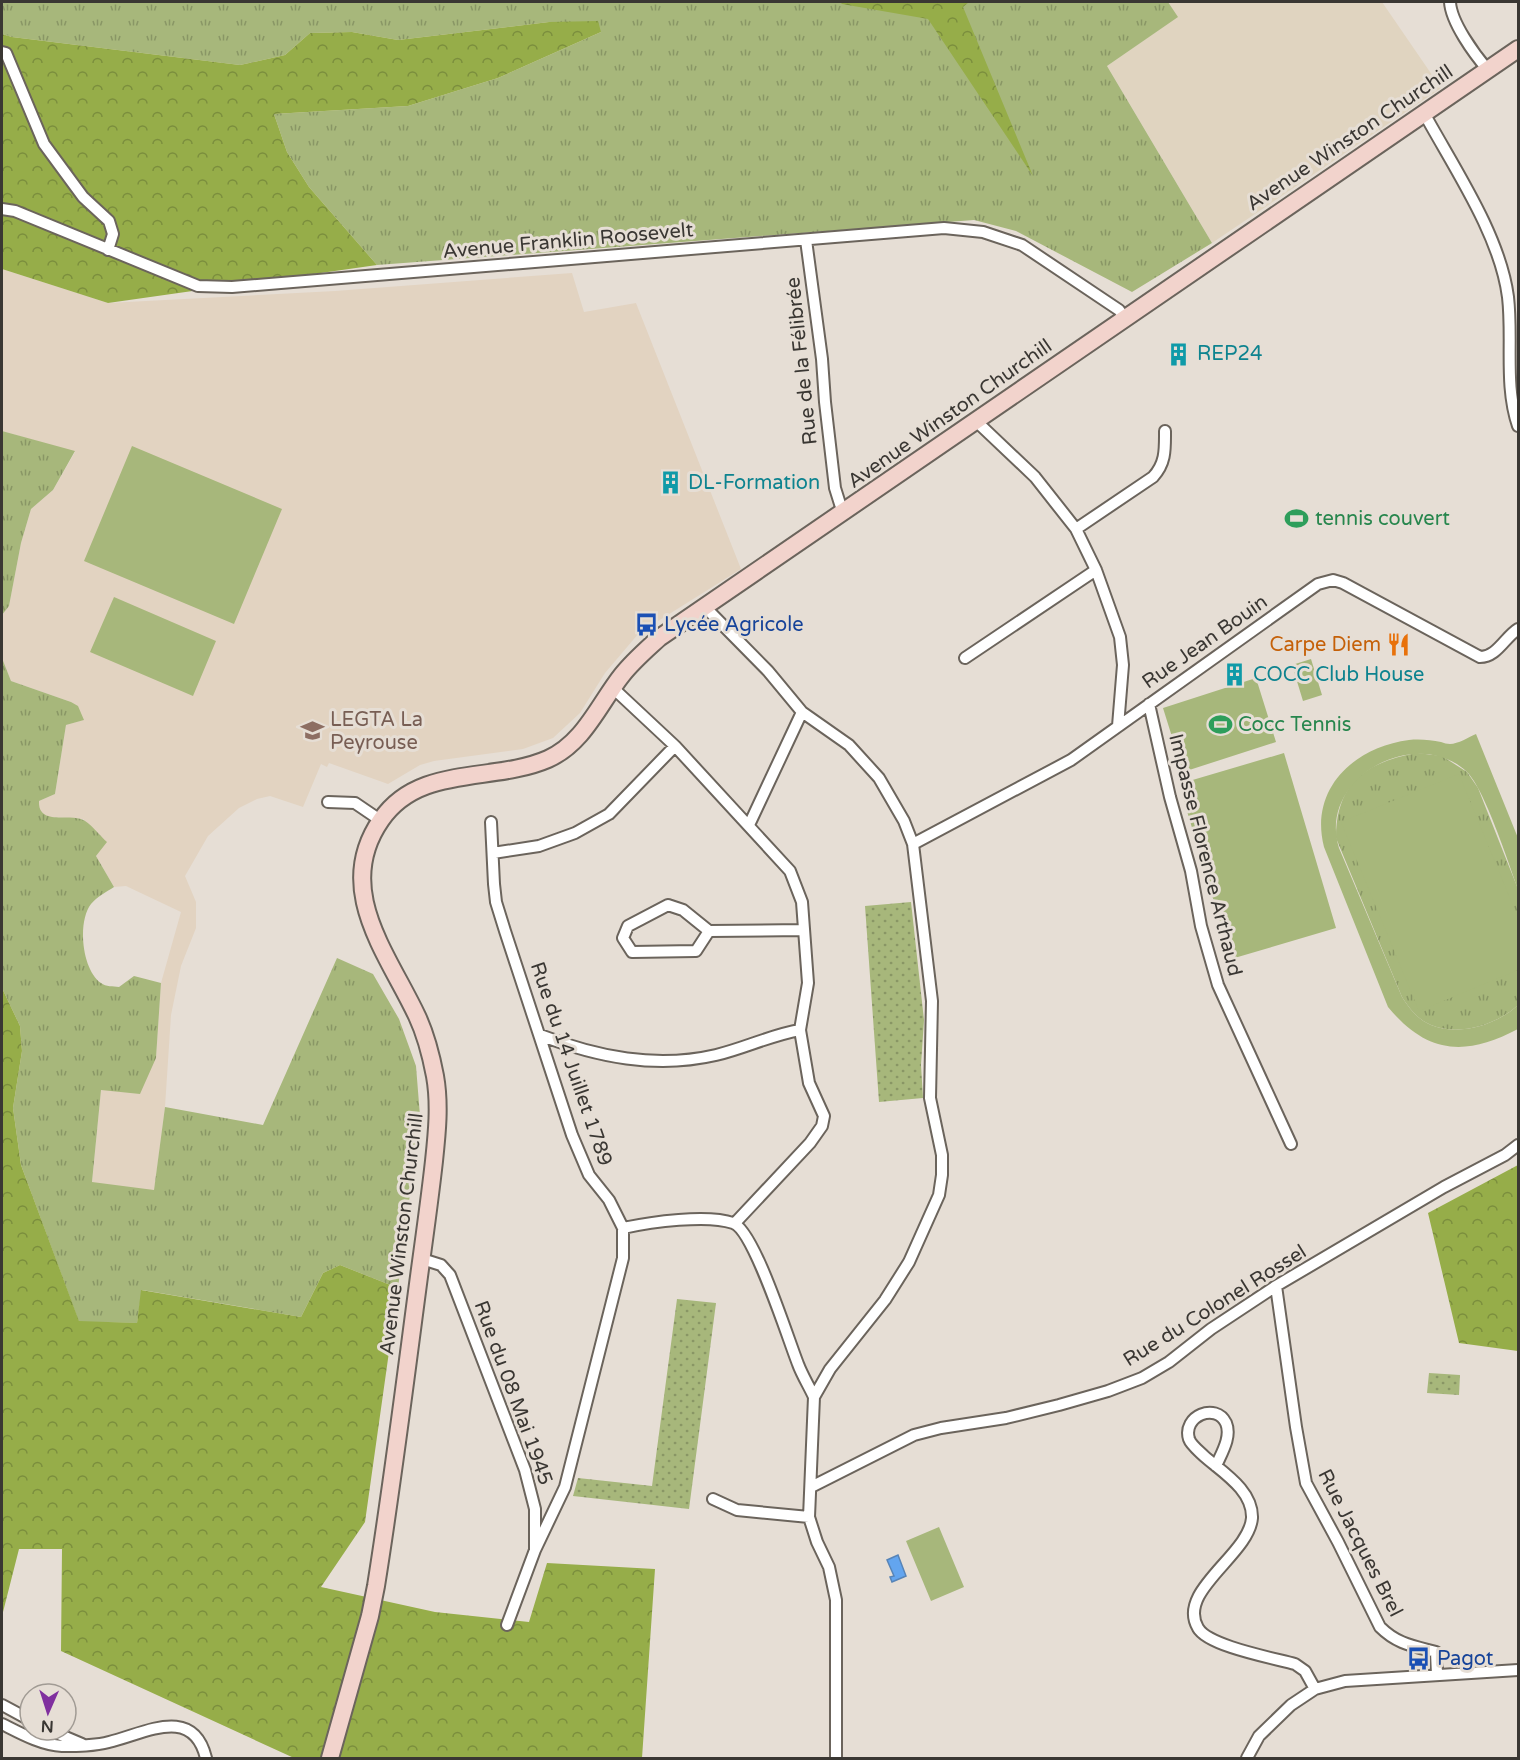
<svg xmlns="http://www.w3.org/2000/svg" width="1520" height="1760" font-family="'Varela Round',sans-serif">
<style>
.commercial{fill:#e0d4c0}
.education{fill:#e2d3c1}
.grass{fill:url(#grass-tufts)}
.forest{fill:url(#forest-crowns)}
.park{fill:url(#park-dots)}
.pitch{fill:#a7b77b}
.water{fill:#63a5ef;stroke:#5784b7;stroke-width:1.5}
.lines{fill:none;stroke-linecap:round;stroke-linejoin:round}
.minor-casing{stroke:#6b645c;stroke-width:14}
.secondary-casing{stroke:#6b645c;stroke-width:20}
.minor{stroke:#fff;stroke-width:10}
.secondary{stroke:#f2d3cc;stroke-width:16}
.labels{text-anchor:middle;dominant-baseline:central;stroke-width:6;stroke-linejoin:round;paint-order:stroke}
.street-label{font-size:20px;fill:#3a3733;stroke:#e6ded5}
.culture-label{font-size:20px;fill:#0d838f;stroke:#e6ded5;text-anchor:start}
.leisure-label{font-size:20px;fill:#27864d;stroke:#e6ded5;text-anchor:start}
.transit-label{font-size:20px;fill:#164399;stroke:#e6ded5;text-anchor:start}
.food-label{font-size:20px;fill:#c56008;stroke:#e6ded5;text-anchor:end}
.education-label{font-size:20px;fill:#785e54;stroke:#e6ded5;text-anchor:start}
</style>
<defs>
<pattern id="grass-tufts" width="24" height="20" patternUnits="userSpaceOnUse" patternTransform="scale(1.5)"><rect width="24" height="20" fill="#a7b77b"/><path d="M3 7l-1-3M5 7V3M7 7l1-3M15 17l-1-3M17 17v-4M19 17l1-3" fill="none" stroke="#899665"/></pattern>
<pattern id="forest-crowns" width="20" height="18" patternUnits="userSpaceOnUse" patternTransform="scale(1.5)"><rect width="20" height="18" fill="#96ad49"/><path d="M2 6a3 3 0 1 1 6 0M12 15a3 3 0 1 1 6 0" fill="none" stroke="#7b8e3d"/></pattern>
<pattern id="park-dots" width="8" height="8" patternUnits="userSpaceOnUse" patternTransform="scale(1.5)"><rect width="8" height="8" fill="#a7b77b"/><path d="M2 2h.1M6 6h.1" fill="none" stroke="#899665" stroke-width="1.8" stroke-linecap="round"/></pattern>
</defs>
<rect width="100%" height="100%" fill="#e6ded5"/>
<!-- commercial -->
<path class="commercial" d="M1168,2h214l59,86 -229,155 -105,-177 70,-49z"/>
<!-- education -->
<path class="education" d="M2,269l106,34 227,-12 237,-18 12,39 52,-9 105,266 -102,64 -34,40 -25,40 -27,25 -30,11 -89,12 -14,4 -32,19 -59,-21 -2,4 -6,-3 -18,43 -33,-11 -13,3 -18,9 -31,28 -23,40 11,26v26l-15,38 -10,49 -6,92 -11,84 -62,-8 9,-94 55,-31 5,-75 20,-71 -55,-26 -12,1 -18,-31 10,-14 -23,-23 -36,-2 -6,-5 -2,-5v-6l16,-7 11,-69 17,-5 -12,-18 -60,-21 -9,-23v-43l7,-9 12,-63 10,-34 22,-19 22,-38 -73,-21z"/>
<!-- grass -->
<path class="grass" d="M2,2h1166l10,15 -71,49 105,177 -80,49 -116,-61 -42,-11 -597,45 -68,-78 -22,-35 -13,-38 134,-8 90,-28 103,-46 -52,-10 -151,18 -46,-8 -42,1 -25,22 -45,10 -228,-28 -10,-3z
M2,431l73,20 -22,39 -22,19 -10,34 -12,63 -7,9z
M2,658l9,23 60,21 7,4 6,14 -18,5 -11,69 -16,7c-1,24 27,13 42,18 9,3 19,17 26,23l-11,14 18,31c-8,5 -17,10 -23,17 -14,18 -9,66 10,79 5,4 12,3 18,4l15,-11 27,7 -5,75 -16,36 -39,-4 -9,92 62,8 11,-83 98,18 74,-167 36,16 26,45 17,47 4,50 -22,172 -58,-23 -17,8 -22,44 -159,-27 -5,33 -58,-1 -58,-157 -8,-57 9,-57 -2,-25 -18,-38z
M1417,753l25,3 25,16 11,16 40,101v116c-20,19 -59,32 -87,20 -14,-6 -21,-16 -29,-28l-66,-159c0,-55 30,-76 81,-85z"/>
<!-- forest -->
<path class="forest" d="M840,2h129l-6,5 70,169 -105,-157 -86,-15z
M598,21l3,11 -103,46 -90,28 -134,8 13,38 22,35 68,78 -269,38 -106,-34v-235l10,3 228,28 45,-10 25,-22 42,-1 46,8 151,-18z
M2,988l18,38 2,25 -9,57 8,57 58,156 58,2 4,-33 160,27 22,-44 17,-8 58,23 -33,234 -44,65 114,25 94,10 18,-59 108,6 -13,189h-348l-233,-107 1,-102h-43l-17,67z
M1518,1165v186l-59,-8 -31,-130z"/>
<!-- park -->
<path class="park" d="M911,902l13,118 -3,45 2,33 -44,4 -14,-196z
M677,1299l39,4 -27,206 -116,-13 5,-18 74,8z
M1429,1373l31,2 -1,20 -32,-2z"/>
<!-- pitch -->
<path class="pitch" d="M132,446l150,63 -48,115 -150,-63z
M114,597l102,44 -23,55 -103,-44z
M1311,659l11,36 -19,6 -11,-36z
M1256,678l20,64 -93,30 -20,-64z
M1476,734l42,104v51c-10,-27 -33,-99 -51,-117 -51,-48 -150,6 -128,76l63,149c8,12 15,22 29,28 28,12 67,-1 87,-20v24c-53,28 -91,25 -130,-22l-64,-160c-15,-58 30,-100 85,-107 11,-1 22,0 32,2 3,1 6,2 9,2 8,0 19,-7 26,-10z
M1284,753l52,175 -105,31 -52,-175z
M1459,774l59,144v52l-99,41 -78,-189z
M939,1527l25,60 -33,14 -25,-60z"/>
<!-- water -->
<path class="water" d="M898,1555l8,21 -14,6 -2,-5 4,-1 -7,-16z"/>
<g class="lines">
<defs>
<path id="minor" d="M1450,2c1,20 24,52 38,68
M2,52l4,1 38,91 39,53 26,24 4,13 -5,16
M1424,113c30,55 76,122 84,184 5,43 -4,88 10,129
M2,209l13,2 183,75 34,1 712,-59 39,4 39,13 97,65 6,8
M806,240l16,119 3,43 10,86 5,16 5,7
M976,421l59,56 41,52 20,41 24,67 3,28 -5,61
M1076,529l77,-52c13,-14 12,-28 12,-46
M705,607l63,64 34,41 47,33 30,33 25,43 9,23 19,157 -2,97 12,57v20l-3,20 -30,67 -24,38 -55,69 -16,28 -5,120 8,25 12,25 7,33v158
M965,658l131,-88
M613,688l62,58 115,125 12,31 6,81 -8,47 9,53 15,33 -2,10 -12,17 -75,80
M1149,704l21,93 21,74 10,55 17,59 73,159
M328,802l27,1 25,17
M491,822l3,62 2,18 9,29 67,204 17,40 20,25 14,28v30l-58,229 -30,63
M749,825l53,-113
M913,844l158,-84 247,-176 15,-4 10,3 137,74c17,0 25,-20 38,-28
M493,853l46,-7 36,-13 34,-19 66,-68
M668,905l15,5 26,21 -13,20 -64,1 -9,-14 5,-12z
M709,931l95,-1
M540,1035c57,22 116,34 176,20 29,-7 55,-20 84,-25
M623,1228c28,-6 84,-14 110,-5 21,7 55,116 65,141 4,11 11,22 16,33
M422,1259l19,6 9,10 75,195 10,39v41l-28,75
M1276,1286l20,141 10,56 32,59 42,85c17,17 33,19 56,25l1,23
M1216,1466c5,-12 16,-29 10,-43 -10,-21 -44,-7 -37,16 2,6 10,12 15,17 18,16 49,34 48,62 -3,37 -76,73 -54,110 10,18 75,30 97,36l10,7 10,18
M811,1487l103,-52 27,-7 65,-10 53,-13 49,-14 34,-13 27,-16 42,-33 65,-43 168,-99 61,-32 13,-10
M713,1499l24,11 72,7
M2,1705l28,15
M2,1724c18,9 39,21 60,22 16,0 32,0 47,-4 35,-8 84,-38 97,16
M49,1730l33,14
M1247,1758l12,-22 32,-31 24,-16 30,-8 173,-11"/>
<path id="secondary" d="M330,1758l40,-142 6,-30c17,-106 30,-212 44,-317 5,-36 10,-72 14,-108 3,-28 6,-57 1,-85 -4,-21 -9,-41 -18,-60 -29,-62 -84,-127 -36,-196 38,-56 112,-37 167,-61 36,-16 51,-55 74,-84 11,-14 24,-25 37,-37l859,-589"/>
</defs>
<!-- minor casing -->
<use href="#minor" class="minor-casing"/>
<!-- secondary casing -->
<use href="#secondary" class="secondary-casing"/>
<!-- minor -->
<use href="#minor" class="minor"/>
<!-- secondary -->
<use href="#secondary" class="secondary"/>
</g>
<!-- icons -->
<defs>
<symbol id="building-bare" viewBox="-9 -9 18 18"><path d="M-4-6H4V6H1V3H-1V6H-4ZM-2.5-4.3h1.7v1.8h-1.7ZM.8-4.3h1.7v1.8H.8ZM-2.5-1h1.7V.8h-1.7ZM.8-1h1.7V.8H.8Z" fill="#0f9aa8" stroke="#e6ded5" stroke-width="2.5" paint-order="stroke"/></symbol>
<symbol id="stadium-bare" viewBox="-9 -9 18 18"><path d="M0-5a6.5 5 0 1 0 0 10a6.5 5 0 1 0 0-10ZM-3.5-1.8h7v3.6h-7Z" fill="#2e9e5b" stroke="#e6ded5" stroke-width="2.5" paint-order="stroke"/></symbol>
<symbol id="bus-bare" viewBox="-9 -9 18 18"><path d="M-5-6H5V4H4V6H2V4H-2V6H-4V4H-5ZM-3.5-4V0h7V-4ZM-3.5 1.2v1.5H-2V1.2ZM2 1.2v1.5H3.5V1.2Z" fill="#1a4fb4" stroke="#e6ded5" stroke-width="2.5" paint-order="stroke"/></symbol>
<symbol id="restaurant-bare" viewBox="-9 -9 18 18"><path d="M-5-6h1v4h1v-4h1v4h1v-4h1v5L-1.5 .5V6h-2V.5L-5-1ZM5-6V6H3V1.5H1.5Q1.5-4 5-6Z" fill="#e8710a" stroke="#e6ded5" stroke-width="2.5" paint-order="stroke"/></symbol>
<symbol id="school-bare" viewBox="-9 -9 18 18"><path d="M0-5L7-2L0 1L-7-2ZM-4 1L0 2.5L4 1V4Q0 6-4 4Z" fill="#8d6e63" stroke="#e6ded5" stroke-width="2.5" paint-order="stroke"/></symbol>
</defs>
<g fill-rule="evenodd">
<use href="#building-bare" x="1162" y="338" width="33" height="33"/>
<use href="#building-bare" x="654" y="466" width="33" height="33"/>
<use href="#stadium-bare" x="1280" y="502" width="33" height="33"/>
<use href="#bus-bare" x="630" y="608" width="33" height="33"/>
<use href="#restaurant-bare" x="1382" y="628" width="33" height="33"/>
<use href="#building-bare" x="1218" y="658" width="33" height="33"/>
<use href="#stadium-bare" x="1204" y="708" width="33" height="33"/>
<use href="#school-bare" x="296" y="714" width="33" height="33"/>
<use href="#bus-bare" x="1402" y="1642" width="33" height="33"/>
</g>
<g class="labels">
<!-- street labels -->
<g class="street-label">
<text transform="translate(1350 138) rotate(-34)">Avenue Winston Churchill</text>
<text transform="translate(568 241) rotate(-5)">Avenue Franklin Roosevelt</text>
<text transform="translate(802 361) rotate(-96)">Rue de la Félibrée</text>
<text transform="translate(950 414) rotate(-35)">Avenue Winston Churchill</text>
<text transform="translate(1205 642) rotate(-35)">Rue Jean Bouin</text>
<text transform="translate(1205 855) rotate(76)">Impasse Florence Arthaud</text>
<text transform="translate(571 1064) rotate(71)">Rue du 14 Juillet 1789</text>
<text transform="translate(402 1234) rotate(-83)">Avenue Winston Churchill</text>
<text transform="translate(1215 1306) rotate(-32)">Rue du Colonel Rossel</text>
<text transform="translate(513 1393) rotate(70)">Rue du 08 Mai 1945</text>
<text transform="translate(1360 1543) rotate(63)">Rue Jacques Brel</text>
</g>
<!-- culture labels -->
<g class="culture-label">
<text x="1197" y="354">REP24</text>
<text x="688" y="483">DL-Formation</text>
<text x="1253" y="675">COCC Club House</text>
</g>
<!-- leisure labels -->
<g class="leisure-label">
<text x="1315" y="519">tennis couvert</text>
<text x="1238" y="725">Cocc Tennis</text>
</g>
<!-- transit labels -->
<g class="transit-label">
<text x="664" y="625">Lycée Agricole</text>
<text x="1437" y="1659">Pagot</text>
</g>
<!-- food labels -->
<g class="food-label">
<text x="1381" y="645">Carpe Diem</text>
</g>
<!-- education labels -->
<g class="education-label">
<text x="330" y="720">LEGTA La<tspan x="330" dy="23">Peyrouse</tspan></text>
</g>
</g>
<!-- border -->
<rect width="1520" height="1760" fill="none" stroke="#3a3733" stroke-width="6"/>
<!-- north arrow -->
<g transform="translate(48 1712) rotate(183)"><circle r="28" fill="#e6ded5" stroke="#a19b94" stroke-width="1.5"/>
<path d="M0-4.5L10 22L0 15L-10 22Z" fill="#802f9f"/>
<text y="-9" font-size="16" font-weight="bold" text-anchor="middle" fill="#3a3733">N</text>
</g>
</svg>
